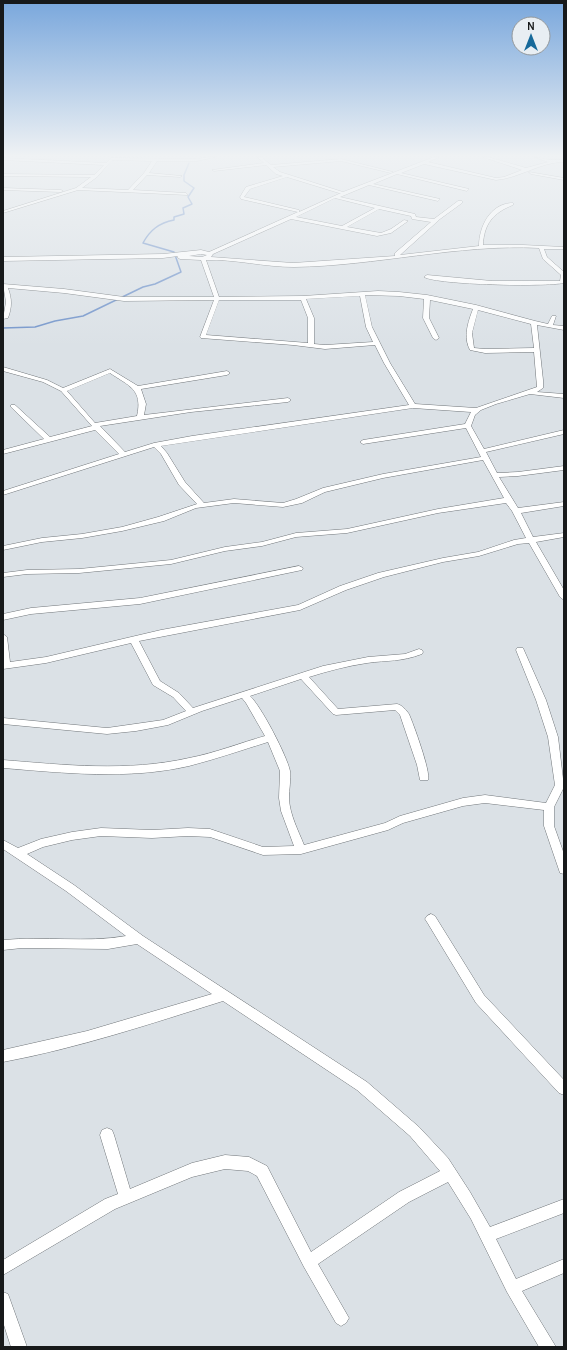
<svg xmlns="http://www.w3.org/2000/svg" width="567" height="1350" font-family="Karla,sans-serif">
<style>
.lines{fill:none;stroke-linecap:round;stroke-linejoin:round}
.stream{stroke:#7294ca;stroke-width:1.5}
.minor-casing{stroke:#71767a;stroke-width:1}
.minor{fill:#fff;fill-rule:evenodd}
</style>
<rect width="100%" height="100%" fill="#dbe1e6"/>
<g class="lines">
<!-- stream -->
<path class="stream" d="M3,328l32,-1 20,-6 28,-5 60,-29 12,-3 26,-12 -7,-20 -31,-9c7,-13 16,-20 31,-23v-3l10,-3 -1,-6 9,-4 -4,-7 6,-9 -10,-7v-6l5,-12"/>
<defs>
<path id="minor" d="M209,157h6l-18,4h-40l-8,12 33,3 -2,1 -33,-2 -14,15 53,3 2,2 -110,-5 -75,23v-2l73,-23 15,-11 -88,-1v-2l91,1 10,-10 -101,-5v-2l103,5 5,-5 86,1zM112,160l40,1 -8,12 -16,17 -46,-2 15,-11z
M257,157h4l10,8 70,-6 52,13 -2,1 -50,-12 -68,6 7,5 63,20 91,-35h5l-11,5 68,16 8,-1 18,-7 -39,-13h5l38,11 22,-6 -14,-5 16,3h14v2c-24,0 -44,16 -68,18l-72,-16 -23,9 68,16 -2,2 -70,-17 -24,10 67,15 -2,2 -69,-16 -29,12 75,17 1,3 18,2 24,-18h4v2l-22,16 -40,36 79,-9c0,-19 11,-43 34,-43v2c-20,8 -29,19 -30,40h40l41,2v2h-20l3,8 17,15v11c-19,4 -126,2 -140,-6l3,-2 65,6h68l1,-6 -18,-16 -4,-11c-82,-4 -163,18 -245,19 -30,0 -59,-8 -88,-7l13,37 84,-1 75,-5 21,1 28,3 49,10 59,16 13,3 4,-8h4l-3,9 11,1v4l-27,-5 6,55v8l-6,4 27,2v4l-34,-4 -34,10 -15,6 -6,5 -4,11 13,23 80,-19v4l-78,18 11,21 21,-1 46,-6v4l-46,6 -19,1 19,31 46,-6v4l-43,7 12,24 31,-4v4l-28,5 28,48v10l-4,-3 -31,-54 -11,1 -39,12 -36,6 -59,15 -38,13 -46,20 -161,31 21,40 19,12 14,15 130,-42 45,-9 37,-3 14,-5 3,1 1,2 -1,2c-21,8 -34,6 -55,9 -20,3 -39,8 -58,14l29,32 59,-5c5,1 9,6 12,10 4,9 22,58 19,66h-8l-3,-15 -17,-50 -5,-5 -59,5 -3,-1 -32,-35 -51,17c11,10 37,60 40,75 1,9 -1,18 -1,28 1,16 9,31 15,46l81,-22 15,-7 63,-18 22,-3 61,8 9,-18 -7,-48 -12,-37 -20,-50 1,-2h6l23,52 12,37 6,50 -10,20v19l10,28v20l-4,-1 -1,-3 -15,-44v-16l-59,-7 -22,3 -60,17 -15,7 -87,24 -38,1 -53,-18 -22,-1 -36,2 -51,-2 -29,4 -29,7 -16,7 47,31 69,51 224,146 52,45 29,31 22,34 20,35 74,-28v14l-68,26 20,40 48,-20v14l-42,18 34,56h-17l-32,-55 -36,-73 -23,-37 -39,20 -91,62 31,54 -3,5 -5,3 -5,-3 -32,-56 -47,-91 -9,-5 -23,-2 -33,8 -77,32 -112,66v-15l102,-61 13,-5 -18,-59 2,-5 5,-2 5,2 2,5 16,54 62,-26 33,-8 24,2 18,9 44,86 88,-60 41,-21 -30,-35 -53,-46 -134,-89c-73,23 -145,47 -220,61v-12l84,-19 125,-37 -75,-50 -29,5 -86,-1 -19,2v-10c41,-4 83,3 123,-4l-60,-45 -63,-42v-9l15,8 23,-9 31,-7 29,-4 51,2 36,-2 22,1 53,18 31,-1 -13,-35 -2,-13 1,-27 -12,-29c-26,8 -52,17 -79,24 -61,14 -124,7 -186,2v-8c62,5 124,12 186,-2 26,-5 51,-15 76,-22l-19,-33 -4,-5 -40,13 -34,14 -32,6 -29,3 -104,-10v-6l104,10 56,-8 23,-9 -13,-14 -20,-12 -22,-42 -85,20 -43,6v-35l4,3 3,25 36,-5 115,-27 137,-25 42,-19 38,-13 65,-15 35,-6 36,-12 12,-2 -14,-27 -6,-8 -68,10 -91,20 -51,4 -34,9 -37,5 -54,13 -92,9 -52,1 -24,3v-4l24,-3 52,-1 92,-9 54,-13 37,-5 34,-9 51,-4 91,-20 66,-11 -21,-38 -100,18 -58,14 -23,11 -19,4 -49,-4 -38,5 -32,13 -42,10 -40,7 -40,4 -39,8v-4l39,-8 40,-4 40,-7 36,-10 39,-13 -18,-19 -18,-31 -7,-7 -151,48v-4l116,-37 -24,-24 -92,24v-4l41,-11 -33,-32v-2h4l35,32 42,-11 -31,-35 -18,-9 -40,-11v-4l44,13 16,8 47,-19 28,17 89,-15 3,2 -3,2 -86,14 5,15 -2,11 144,-17 3,2 -3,2 -97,10 -91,14 25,26 29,-9 38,-7 217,-31 -25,-42 -9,-18 -50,4 -32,-4 -92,-7 -1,-1 14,-37 -90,1 -60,-8 -56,-5c4,11 4,19 0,30l-5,1 3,-17 -3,-18 61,5 60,8h90l-13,-37 -21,-1 -3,-2 1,-1 -15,2 -160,3v-4l160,-3 38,-4 8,2 89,-40 -57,-13 -1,-2 6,-10 37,-11 -7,-2 -10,-9 -52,6 -2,-1 52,-7zM287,177l52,16h2l-42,19v-2l-55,-13 6,-8zM335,198l40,10 -33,18 -46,-9zM379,209l32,7 1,3 19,3 -36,31v3l-102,7 -82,-6 2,-3 78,-35 86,17 14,-3 17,-12 -4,-1 -13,9 -10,4 -34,-6zM201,254l6,1 -5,2 -13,-1zM365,295l34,1 25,3 -1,19 10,20 3,2 3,-2 -10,-20 1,-18 43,9c-5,13 -10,28 -3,41l15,3 49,-1 3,35 -61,21 -61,-4 -25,-41 -18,-36zM360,296l6,31 7,15 -48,3 -11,-1v-26l-8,-19zM219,300h82l7,18v25l-102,-8zM478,310l53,14 3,24 -49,1 -11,-1 -2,-15zM110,373c19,13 33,16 27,43l-42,7 -28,-32zM413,408l58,4 -6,12 -102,16 -3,2 3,2 103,-16 15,29 -98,17 -60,14 -27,11 -13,4 -49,-4 -30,4 -19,-21 -18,-29 -6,-7z
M529,172l35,6v2l-33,-6z
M3,188l58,2 2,1 -2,1 -58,-2z
M299,566l4,2 -1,2 -162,34 -109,10 -28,6v-6l28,-6 109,-10z
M431,914l4,2 49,79 80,85v15l-5,-2 -83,-90 -49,-81 -2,-3 2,-3z
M3,1292l5,2 19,53h-16l-8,-25z"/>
</defs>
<!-- minor casing -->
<use href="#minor" class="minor-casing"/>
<!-- minor -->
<use href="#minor" class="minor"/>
</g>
<!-- sky -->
<linearGradient id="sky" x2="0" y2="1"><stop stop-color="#79a7dc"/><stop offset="0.45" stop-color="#eff2f4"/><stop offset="1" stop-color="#eff2f4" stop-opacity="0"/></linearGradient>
<rect width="567" height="346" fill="url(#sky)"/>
<!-- border -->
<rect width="567" height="1350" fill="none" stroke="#17191a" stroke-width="8"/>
<!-- north arrow -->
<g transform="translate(531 36)"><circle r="19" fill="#e8eef3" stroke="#94999c"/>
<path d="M0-3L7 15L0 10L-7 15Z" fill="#16699a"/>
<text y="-6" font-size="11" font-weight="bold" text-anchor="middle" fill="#17191a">N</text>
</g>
</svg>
